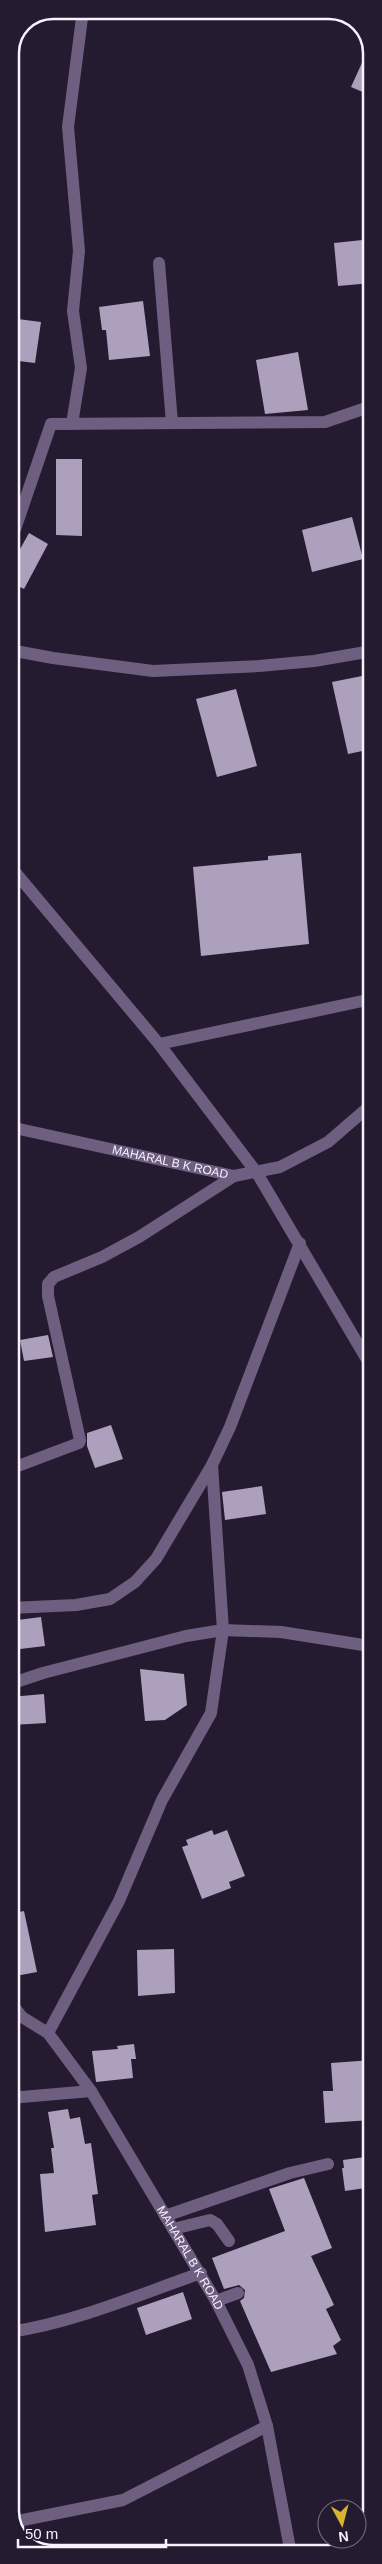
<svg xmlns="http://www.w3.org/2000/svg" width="382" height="2564" font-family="Helvetica,sans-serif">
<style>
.building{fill:#ada0bd}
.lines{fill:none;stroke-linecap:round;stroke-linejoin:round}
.minor{stroke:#6e5f81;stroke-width:12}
.labels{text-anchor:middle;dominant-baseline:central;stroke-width:5;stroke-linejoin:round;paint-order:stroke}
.street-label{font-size:12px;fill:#f7f2fe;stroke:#251b31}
.rim{fill:none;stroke:#f7f2fe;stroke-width:2.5}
</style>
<rect width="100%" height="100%" fill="#251b31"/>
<!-- building -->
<path class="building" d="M370,45l2,3v48l-21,-9z
M372,239v44l-34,3 -4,-43z
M143,301l7,55 -41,4 -3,-30h-4l-3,-23z
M10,318l31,4 -6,41 -25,-3z
M298,352l10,58 -43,4 -9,-54z
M56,459h26v77l-26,-1z
M352,517l11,42 -51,13 -10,-42z
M29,533l19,11 -24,45 -14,-7v-15z
M372,674v75l-24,5 -16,-72z
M236,689l21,77 -40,11 -21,-78z
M301,853l8,91 -108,12 -8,-89 75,-7v-4z
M48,1335l5,22 -29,4 -4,-21z
M111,1425l12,34 -28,9 -8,-22v-13z
M262,1486l4,28 -41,6 -3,-28z
M41,1617l4,29 -33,4 -2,-29z
M140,1669l44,5 3,31 -22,15 -20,1z
M44,1694l2,29 -34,2 -2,-28z
M212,1830l2,5 13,-5 18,46 -16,6 2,6 -29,11 -20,-52 6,-2 -2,-5z
M24,1911l13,61 -27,5v-63z
M174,1949l1,44 -37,3 -1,-46z
M134,2044l2,15h-5l2,19 -37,4 -4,-31 26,-2 -1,-3z
M372,2060v60l-47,3 -2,-32h10l-2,-28z
M68,2109l2,10 10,-2 5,27 6,-1 7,51 -6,1 4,30 -51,7 -5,-58 14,-1 -3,-25h3l-6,-36z
M372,2156v31l-27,4 -3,-23h2l-1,-8z
M304,2178l28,70 -21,8 23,49 -8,4 15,31 -8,6 4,8 -66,18 -31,-71 4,-3 1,-8 -6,-5 -15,4 -12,-31 73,-27 -16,-42z
M183,2292l9,27 -46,16 -9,-27z"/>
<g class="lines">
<!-- minor -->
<g class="minor">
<path d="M159,263l13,160"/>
<path d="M72,424l9,-56 -8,-57 6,-60 -11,-124 15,-117"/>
<path d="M10,544l41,-120 274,-2 47,-16"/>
<path d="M10,650l43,8 100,13 106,-5 55,-5 58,-10"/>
<path d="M10,866l149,178 98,129 115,195"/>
<path d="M159,1044l213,-45"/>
<path id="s1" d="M10,1127l224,49 46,-9 48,-25 44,-38"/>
<path d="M10,1469l69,-26 1,-3 -32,-144v-12l6,-7 48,-20 37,-20 95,-61"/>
<path d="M10,1608l66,-3 34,-6 25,-17 21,-23 56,-94 18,-38 70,-184"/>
<path d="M10,1684l33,-11 143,-37 37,-6 58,2 82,13 9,4"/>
<path id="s2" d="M10,2002l12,15 26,16 43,58 125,210 32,64 19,61 24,128"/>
<path d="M48,2033l71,-132 43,-101 49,-87 12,-83 -11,-165"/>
<path d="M10,2098l81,-7"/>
<path d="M165,2216l125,-43 38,-9"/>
<path d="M173,2229l37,-9 7,4 12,17"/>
<path d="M216,2301l22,-8"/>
<path d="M10,2332c66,-10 128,-37 191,-59"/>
<path d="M13,2522l110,-22 144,-74"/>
</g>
</g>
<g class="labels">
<!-- street labels -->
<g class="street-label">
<text stroke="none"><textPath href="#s1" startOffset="164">MAHARAL B K ROAD</textPath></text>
<text stroke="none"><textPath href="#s2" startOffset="316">MAHARAL B K ROAD</textPath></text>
</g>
</g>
<!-- crop -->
<path d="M0 0H382V2564H0ZM53 19H329A34 34 0 0 1 363 53V2511A34 34 0 0 1 329 2545H53A34 34 0 0 1 19 2511V53A34 34 0 0 1 53 19Z" fill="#251b31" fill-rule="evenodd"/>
<path class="rim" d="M53 19H329A34 34 0 0 1 363 53V2511A34 34 0 0 1 329 2545H53A34 34 0 0 1 19 2511V53A34 34 0 0 1 53 19Z"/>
<!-- north arrow -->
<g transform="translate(342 2524) rotate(173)"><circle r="24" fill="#251b31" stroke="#797183"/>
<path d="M0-4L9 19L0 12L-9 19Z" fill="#dab334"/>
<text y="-8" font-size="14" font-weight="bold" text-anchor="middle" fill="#f7f2fe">N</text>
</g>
<!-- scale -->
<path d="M18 2539v8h148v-8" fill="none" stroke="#f7f2fe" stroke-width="2.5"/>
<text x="25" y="2539" font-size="15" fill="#f7f2fe" stroke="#251b31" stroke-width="4" paint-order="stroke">50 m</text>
</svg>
